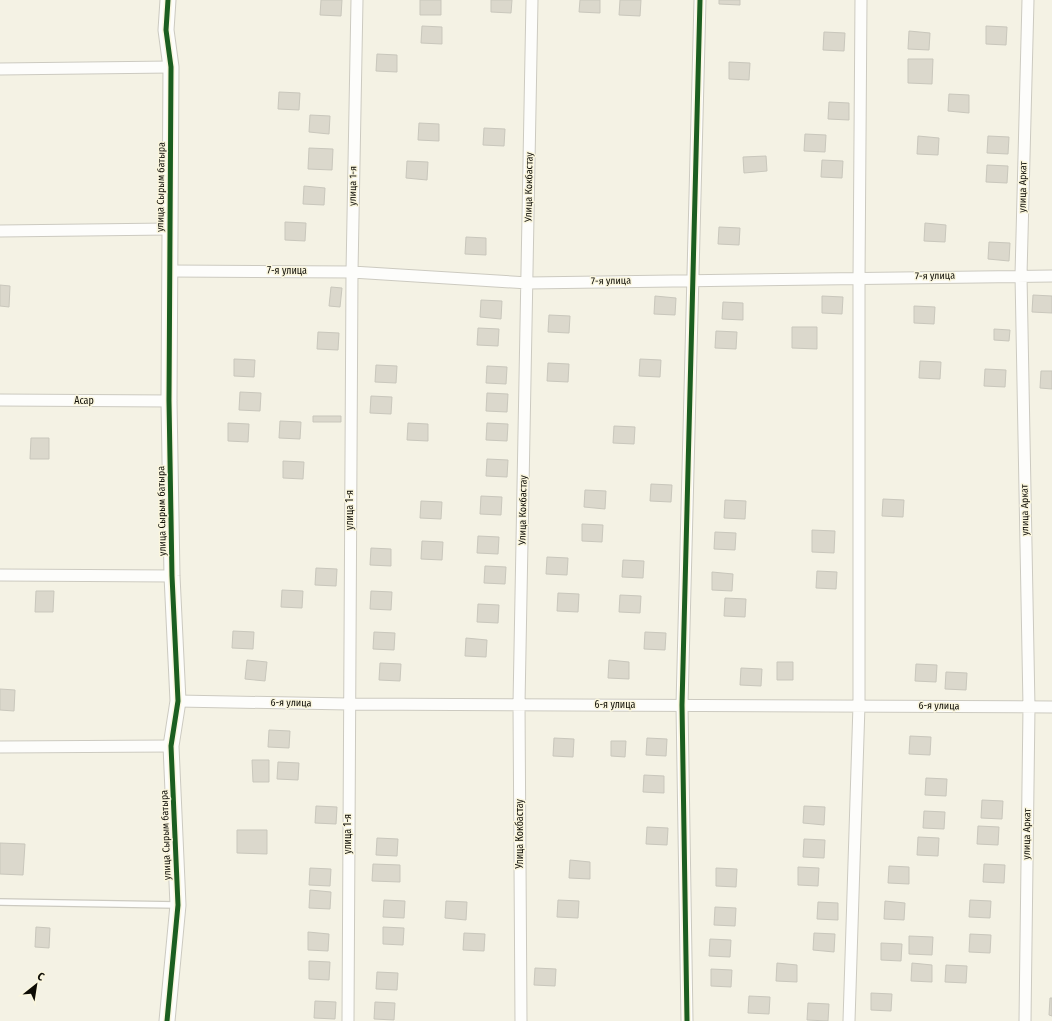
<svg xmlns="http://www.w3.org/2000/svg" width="1052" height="1021" font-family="'Fira Sans Condensed',sans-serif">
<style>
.building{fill:#dbd8cc;stroke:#c9c7bc}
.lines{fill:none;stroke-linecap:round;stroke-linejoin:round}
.lane-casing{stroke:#cccac0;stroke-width:8}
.street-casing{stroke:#cccac0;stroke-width:13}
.secondary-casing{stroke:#cccac0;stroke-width:17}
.lane{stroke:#fdfdfb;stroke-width:5.5}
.street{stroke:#fdfdfb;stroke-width:11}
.secondary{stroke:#fdfdfb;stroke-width:15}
.cycleway-casing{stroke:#faf6de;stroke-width:8}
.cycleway{stroke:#1b5e20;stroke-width:5}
.labels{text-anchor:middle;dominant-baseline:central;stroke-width:3;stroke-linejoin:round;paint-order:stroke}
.street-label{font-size:10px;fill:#0d0c05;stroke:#faf6de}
</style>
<rect width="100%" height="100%" fill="#f4f2e4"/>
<!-- building -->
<path class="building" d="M321,0h21l-1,16 -21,-1z
M420,0h21v15h-21z
M491,0h21l-1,13 -20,-1z
M580,0h20v13l-21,-1z
M620,0h21l-1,16 -21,-1z
M719,0h21v5l-21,-1z
M422,26l20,1v17l-21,-1z
M986,26l21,1 -1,18 -20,-1z
M909,31l21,2 -1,17 -21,-1z
M824,32l21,1 -1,18 -21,-1z
M377,54l20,1v17l-21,-1z
M908,59h25l-1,25 -24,-1z
M729,62l21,1 -1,17 -20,-1z
M279,92l21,1 -1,17 -21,-1z
M949,94l20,1v18l-21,-2z
M829,102l20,1v17l-21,-1z
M310,115l20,1 -1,18 -20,-2z
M419,123l20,1v17l-21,-1z
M484,128l21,1 -1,17 -21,-1z
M805,134l21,1 -1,17 -21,-1z
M918,136l21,2 -1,17 -21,-1z
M988,136l21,1 -1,17 -21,-1z
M309,148l24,1 -1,21 -24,-1z
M766,156l1,15 -23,2 -1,-16z
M822,160l21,1 -1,17 -21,-1z
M407,161l21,1 -1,18 -21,-2z
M987,165l21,1 -1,17 -21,-1z
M304,186l21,2 -1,17 -21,-1z
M285,222l21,1 -1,18 -20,-1z
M925,223l21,2 -1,17 -21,-1z
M719,227l21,1 -1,17 -21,-1z
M466,237l20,1v17l-21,-1z
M989,242l21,1 -1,18 -21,-2z
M0,285l10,1 -1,21 -9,-1z
M331,287l11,1 -2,19 -11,-1z
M1033,295l19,1v17l-20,-1z
M655,296l21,2 -1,17 -21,-1z
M822,296l21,1 -1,17 -20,-1z
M481,300l21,1 -1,18 -21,-2z
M723,302l20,1v17l-21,-1z
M914,306l21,1 -1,17 -20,-1z
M549,315l21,1 -1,17 -21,-1z
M792,327h25v22l-25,-1z
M478,328l21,1 -1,17 -21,-1z
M994,329l16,1 -1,11 -15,-1z
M716,331l21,1 -1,17 -21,-1z
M318,332l21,1 -1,17 -21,-1z
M234,359l21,1 -1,17 -20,-1z
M640,359l21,1 -1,17 -21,-1z
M920,361l21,1 -1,17 -21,-1z
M548,363l21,1 -1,18 -21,-1z
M376,365l21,1 -1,17 -21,-1z
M487,366l20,1 -1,17 -20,-1z
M985,369l21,1 -1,17 -21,-1z
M1041,371h11v18l-12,-1z
M240,392l21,1 -1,18 -21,-1z
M487,393l21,1 -1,18 -21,-1z
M371,396l21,1 -1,17 -21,-1z
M313,416h28v6h-28z
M280,421l21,1 -1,17 -21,-1z
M228,423l21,1 -1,18 -20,-1z
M408,423l20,1v17l-21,-1z
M487,423l21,1 -1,17 -21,-1z
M614,426l21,1 -1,17 -21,-1z
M31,438h18v21h-19z
M487,459l21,1 -1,17 -21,-1z
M283,461l21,1 -1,17 -20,-1z
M651,484l21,1 -1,17 -21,-1z
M585,490l21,1 -1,18 -21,-2z
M481,496l21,1 -1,18 -21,-1z
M883,499l21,1 -1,17 -21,-1z
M725,500l21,1 -1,18 -21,-1z
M421,501l21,1 -1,17 -21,-1z
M582,524l21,1 -1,17 -20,-1z
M812,530l23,1 -1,22 -22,-1z
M715,532l21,1 -1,17 -21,-1z
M478,536l21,1 -1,17 -21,-1z
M422,541l21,1 -1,18 -21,-1z
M371,548l20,1v17l-21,-1z
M547,557l21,1 -1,17 -21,-1z
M623,560l21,1 -1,17 -21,-1z
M485,566l21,1 -1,17 -21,-1z
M316,568l21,1 -1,17 -21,-1z
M817,571l20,1 -1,17 -20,-1z
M712,572l21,2 -1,17 -20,-1z
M282,590l21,1 -1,17 -21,-1z
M36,591h18l-1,21h-18z
M371,591l21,1 -1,18 -21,-1z
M558,593l21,1 -1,18 -21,-1z
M620,595l21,1 -1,17 -21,-1z
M725,598l21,1 -1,18 -21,-1z
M478,604l21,1 -1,18 -21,-1z
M233,631l21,1 -1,17 -21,-1z
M374,632l21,1 -1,17 -21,-1z
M645,632l21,1 -1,17 -21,-1z
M466,638l21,2 -1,17 -21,-1z
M247,660l20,2 -2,19 -20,-2z
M609,660l20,2v17l-21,-1z
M777,662h16v18h-16z
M380,663l21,1 -1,17 -21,-1z
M916,664l21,1 -1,17 -21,-1z
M741,668l21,1 -1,17 -21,-1z
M946,672l21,1 -1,17 -21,-1z
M0,689l15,1 -1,21 -14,-1z
M269,730l21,1 -1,17 -21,-1z
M910,736l21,1 -1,18 -21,-1z
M554,738l20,1 -1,18 -20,-1z
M647,738l20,1 -1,17 -20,-1z
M611,741h15l-1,16 -14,-1z
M252,760h17v22h-16z
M278,762l21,1 -1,17 -21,-1z
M644,775l20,1v17l-21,-1z
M926,778l21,1 -1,17 -21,-1z
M982,800l21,1 -1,18 -21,-1z
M316,806l21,1 -1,17 -21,-1z
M804,806l21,1 -1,18 -21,-2z
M924,811l21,1 -1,17 -21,-1z
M978,826l21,1 -1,18 -21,-1z
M647,827l21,1 -1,17 -21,-1z
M237,830h30v24l-30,-1z
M918,837l21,1 -1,18 -21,-1z
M377,838l21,1 -1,17 -21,-1z
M804,839l21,1 -1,18 -21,-1z
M0,843l25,1 -2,31 -23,-1z
M570,860l20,2v17l-21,-1z
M373,864l27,1v17l-28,-1z
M984,864l21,1 -1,18 -21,-1z
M889,866l20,1v17l-21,-1z
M798,867l21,1 -1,18 -20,-1z
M310,868l21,1 -1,17 -21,-1z
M716,868l21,1 -1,18 -20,-1z
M310,890l21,2 -1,17 -21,-1z
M384,900l21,1 -1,17 -21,-1z
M558,900l21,1 -1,17 -21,-1z
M970,900l21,1 -1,17 -21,-1z
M446,901l21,1 -1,18 -21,-2z
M885,901l20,2 -1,17 -20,-1z
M818,902l20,1v17l-21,-1z
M715,907l21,1 -1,18 -21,-1z
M36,927l14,1 -1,20 -14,-1z
M383,927l21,1 -1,17 -20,-1z
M308,932l21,2 -1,17 -20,-1z
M464,933l21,1 -1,17 -21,-1z
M814,933l21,1 -1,18 -21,-2z
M970,934l21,1 -1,18 -21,-1z
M909,936l24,1 -1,18 -23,-1z
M710,939l21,1 -1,17 -21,-1z
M881,943l21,1 -1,17 -20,-1z
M309,961l21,1 -1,18 -20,-1z
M777,963l20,2v17l-21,-1z
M912,963l20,2v17l-21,-1z
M946,965l21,1 -1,17 -21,-1z
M535,968l21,1 -1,17 -21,-1z
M711,969l21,1 -1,17 -20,-1z
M377,972l21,1 -1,17 -21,-1z
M871,993l21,1 -1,17 -20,-1z
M749,996l21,1 -1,17 -21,-1z
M1050,998h2v18l-3,-1z
M315,1001l21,1 -1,17 -21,-1z
M375,1002l20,1 -1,17 -20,-1z
M808,1003l21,1 -1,17 -21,-1z"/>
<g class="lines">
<defs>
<path id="lane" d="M0,902l177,3"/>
<path id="street" d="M0,69l171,-2
M0,231l169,-2
M170,271l182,1 176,11 524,-7
M0,400l169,1
M0,575l172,1
M178,701l170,3 704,3
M0,747l171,-1
M348,1021l4,-749 5,-272
M521,1021l-2,-317 13,-704
M687,1021l-5,-316 18,-705
M849,1021l10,-316v-427l2,-278
M1025,1021l4,-314 -8,-432 7,-275"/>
<path id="secondary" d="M167,1021l11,-116 -7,-159 7,-45 -6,-125 -3,-175 2,-334 -5,-37 2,-30"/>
</defs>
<!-- lane casing -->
<use href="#lane" class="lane-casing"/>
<!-- street casing -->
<use href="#street" class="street-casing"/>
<!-- secondary casing -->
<use href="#secondary" class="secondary-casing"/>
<!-- lane -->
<use href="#lane" class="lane"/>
<!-- street -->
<use href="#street" class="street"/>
<!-- secondary -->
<use href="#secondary" class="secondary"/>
<defs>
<path id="cycleway" d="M167,1021l11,-116 -7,-159 7,-45 -6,-125 -3,-175 2,-334 -5,-37 2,-30
M687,1021l-5,-316 18,-705"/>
</defs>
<!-- cycleway casing -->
<use href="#cycleway" class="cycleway-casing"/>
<!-- cycleway -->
<use href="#cycleway" class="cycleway"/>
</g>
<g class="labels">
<!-- street labels -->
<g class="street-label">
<text transform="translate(353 186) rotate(-89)">улица 1-я</text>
<text transform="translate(161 187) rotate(-89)">улица Сырым батыра</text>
<text transform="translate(529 187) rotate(-89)">Улица Кокбастау</text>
<text transform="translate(1023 187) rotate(-89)">улица Аркат</text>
<text x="287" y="271">7-я улица</text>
<text transform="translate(935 276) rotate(-1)">7-я улица</text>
<text transform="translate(611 281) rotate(-1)">7-я улица</text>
<text x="84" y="401">Асар</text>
<text transform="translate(350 510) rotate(-90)">улица 1-я</text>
<text transform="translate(523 510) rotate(-89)">Улица Кокбастау</text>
<text transform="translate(1025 510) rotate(-91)">улица Аркат</text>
<text transform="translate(162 511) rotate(-91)">улица Сырым батыра</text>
<text transform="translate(291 703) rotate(1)">6-я улица</text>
<text x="615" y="705">6-я улица</text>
<text transform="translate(939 706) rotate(1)">6-я улица</text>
<text transform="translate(348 834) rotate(-90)">улица 1-я</text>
<text transform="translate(520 834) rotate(-90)">Улица Кокбастау</text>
<text transform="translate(1027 834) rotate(-89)">улица Аркат</text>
<text transform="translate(166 835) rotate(-92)">улица Сырым батыра</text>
</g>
</g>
<!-- north arrow -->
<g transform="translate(36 985) rotate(30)" stroke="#faf6de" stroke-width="3" paint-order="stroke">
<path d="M0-3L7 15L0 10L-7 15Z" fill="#0d0c05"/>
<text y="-6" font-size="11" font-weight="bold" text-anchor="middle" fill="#0d0c05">С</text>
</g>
</svg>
